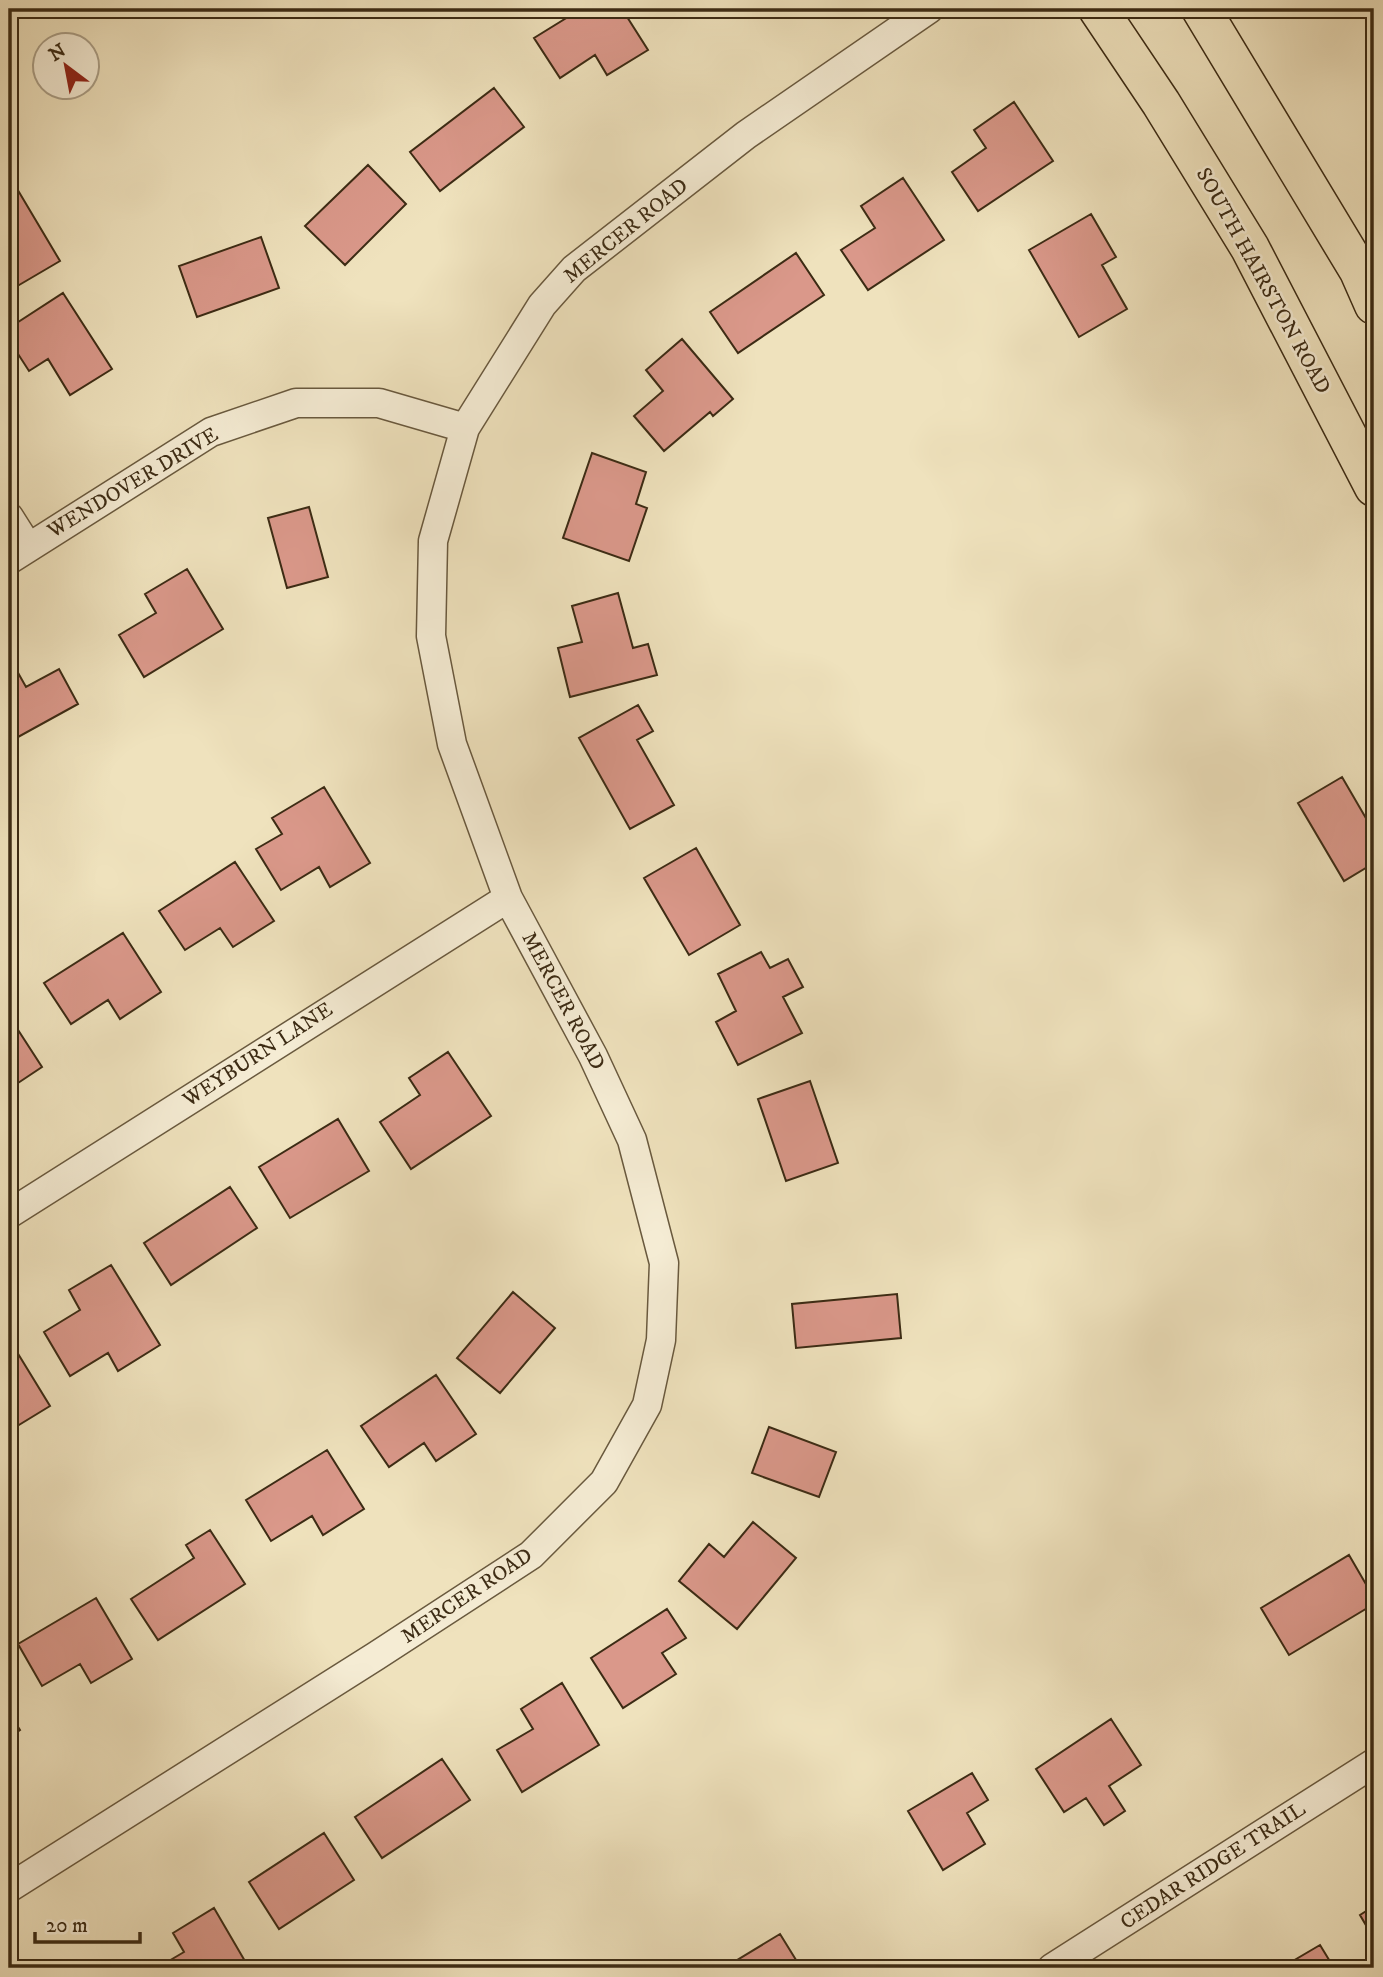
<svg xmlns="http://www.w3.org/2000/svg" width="1383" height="1977" font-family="'IM FELL DW Pica',serif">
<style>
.building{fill:#da988a;stroke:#3c2b14;stroke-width:2}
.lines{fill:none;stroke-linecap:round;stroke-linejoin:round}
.street-casing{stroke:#69593e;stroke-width:31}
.primary-casing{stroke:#3c2b14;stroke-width:41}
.street{stroke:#f5ecd4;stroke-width:28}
.primary{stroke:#efe2bd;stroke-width:38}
.labels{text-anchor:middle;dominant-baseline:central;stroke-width:5;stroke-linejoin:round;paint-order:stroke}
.street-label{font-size:21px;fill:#3c2b14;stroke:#f5ecd4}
</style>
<rect width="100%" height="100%" fill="#efe2bd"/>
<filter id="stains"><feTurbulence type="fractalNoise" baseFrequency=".00286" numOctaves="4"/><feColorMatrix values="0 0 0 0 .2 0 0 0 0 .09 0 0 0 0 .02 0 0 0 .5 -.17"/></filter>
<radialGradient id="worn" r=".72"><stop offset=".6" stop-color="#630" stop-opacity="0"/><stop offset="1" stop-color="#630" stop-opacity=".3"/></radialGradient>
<!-- building -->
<path class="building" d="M581,9h41l26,41 -41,25 -12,-20 -35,23 -26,-40z
M494,88l30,39 -84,64 -30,-39z
M1014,102l39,59 -75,50 -26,-39 34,-24 -12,-18z
M368,165l38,39 -61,61 -40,-39z
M903,178l41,62 -76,50 -27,-40 34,-22 -14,-22z
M16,187l44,74 -46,27 -5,-8v-89z
M1091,214l25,43 -14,8 25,44 -48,28 -50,-87z
M261,237l18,51 -82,29 -18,-51z
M796,253l28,42 -86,58 -28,-41z
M63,293l49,76 -42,26 -22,-36 -19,12 -20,-31v-12z
M682,339l51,60 -20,17 -3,-4 -46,39 -30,-35 29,-25 -17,-21z
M592,453l54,19 -10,32 11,4 -18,53 -66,-23z
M309,507l19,70 -41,11 -19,-70z
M187,569l36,60 -79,48 -25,-42 37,-22 -11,-19z
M618,593l15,55 15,-4 9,31 -87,22 -12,-49 24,-6 -10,-36z
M59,669l19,35 -69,38v-66l8,-5 9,16z
M638,705l15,26 -16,9 37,65 -44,24 -51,-91z
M1342,777l32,55v31l-30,18 -46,-78z
M324,787l46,76 -40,24 -11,-20 -38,23 -25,-41 26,-15 -10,-16z
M696,848l44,77 -51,30 -45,-77z
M235,862l39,59 -41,26 -13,-19 -35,22 -26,-39z
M123,933l38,59 -41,27 -12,-19 -37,24 -27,-41z
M761,952l9,16 18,-9 15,28 -20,10 19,36 -64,32 -22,-43 20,-11 -18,-37z
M9,1016l33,51 -33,22z
M448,1052l43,64 -80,53 -31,-47 40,-27 -11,-17z
M810,1081l28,82 -52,18 -28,-82z
M338,1119l31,52 -79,47 -31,-51z
M230,1187l27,41 -86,57 -27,-42z
M111,1265l49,80 -42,26 -10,-18 -38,23 -26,-44 36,-22 -11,-20z
M513,1292l42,36 -55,65 -43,-35z
M897,1294l4,44 -105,10 -4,-44z
M9,1339l41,67 -41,25z
M436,1375l40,59 -40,27 -12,-18 -35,24 -28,-41z
M769,1427l67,25 -17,45 -67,-24z
M327,1450l37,59 -41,26 -11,-19 -41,25 -25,-41z
M753,1522l43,36 -59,71 -58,-48 30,-37 15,13z
M210,1530l35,54 -87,56 -27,-41 63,-41 -8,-13z
M1349,1555l25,43v6l-85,51 -28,-47z
M96,1598l36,61 -41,24 -11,-19 -38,22 -24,-42z
M667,1609l19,29 -24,15 14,21 -53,34 -32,-50z
M562,1683l37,62 -77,47 -25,-42 36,-21 -12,-20z
M9,1713l11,17 -11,8z
M1111,1719l30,46 -32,21 16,25 -21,14 -18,-27 -22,14 -28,-43z
M442,1759l28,41 -88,58 -27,-41z
M972,1773l16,27 -21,13 18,31 -42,26 -35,-59z
M324,1833l30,47 -75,49 -30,-47z
M1374,1906v33l-14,-24z
M214,1908l35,60h-92l27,-16 -11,-19z
M780,1934l21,34h-77z
M1320,1945l14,23h-53z"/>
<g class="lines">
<defs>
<path id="street" d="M9,517l19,30
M9,560l202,-128 85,-29h83l86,25
M9,1214l499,-316
M9,1888l367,-232 155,-101 73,-73 43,-77 14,-65 3,-77 -32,-123 -39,-84 -85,-158 -56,-154 -21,-108 2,-95 32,-113 77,-123 32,-36 172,-134 183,-126
M1052,1968l322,-205"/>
<path id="primary" d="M1098,9l63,94 89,145 124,239
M1201,9l158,262 15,34"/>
</defs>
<!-- street casing -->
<use href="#street" class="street-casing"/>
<!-- primary casing -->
<use href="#primary" class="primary-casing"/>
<!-- street -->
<use href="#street" class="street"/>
<!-- primary -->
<use href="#primary" class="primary"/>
</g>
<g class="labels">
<!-- street labels -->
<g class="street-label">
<text transform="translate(626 231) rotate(-39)">MERCER ROAD</text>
<text transform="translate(1263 281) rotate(61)">SOUTH HAIRSTON ROAD</text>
<text transform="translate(133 483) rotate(-31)">WENDOVER DRIVE</text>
<text transform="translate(563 1001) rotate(62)">MERCER ROAD</text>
<text transform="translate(258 1055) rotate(-33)">WEYBURN LANE</text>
<text transform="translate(467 1596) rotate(-34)">MERCER ROAD</text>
<text transform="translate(1213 1866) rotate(-33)">CEDAR RIDGE TRAIL</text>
</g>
</g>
<!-- margin -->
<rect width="1383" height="1977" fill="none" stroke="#efe2bd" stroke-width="35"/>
<rect x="10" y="10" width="1362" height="1956" fill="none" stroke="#3c2b14" stroke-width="3.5"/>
<rect x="18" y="18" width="1348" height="1942" fill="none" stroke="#3c2b14" stroke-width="2"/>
<!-- north arrow -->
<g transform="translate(66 66) rotate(328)"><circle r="33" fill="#f5ecd4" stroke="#ab9f87" stroke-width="2"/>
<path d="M0-5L12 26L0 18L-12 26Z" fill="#8f2418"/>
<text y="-10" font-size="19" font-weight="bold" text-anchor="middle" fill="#3c2b14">N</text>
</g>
<!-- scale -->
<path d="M35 1932v10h105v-10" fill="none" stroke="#3c2b14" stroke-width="3.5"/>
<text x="46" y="1932" font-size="21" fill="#3c2b14" stroke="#f5ecd4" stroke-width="5" paint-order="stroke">20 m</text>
<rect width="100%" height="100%" filter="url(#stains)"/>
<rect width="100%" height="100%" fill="url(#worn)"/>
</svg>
